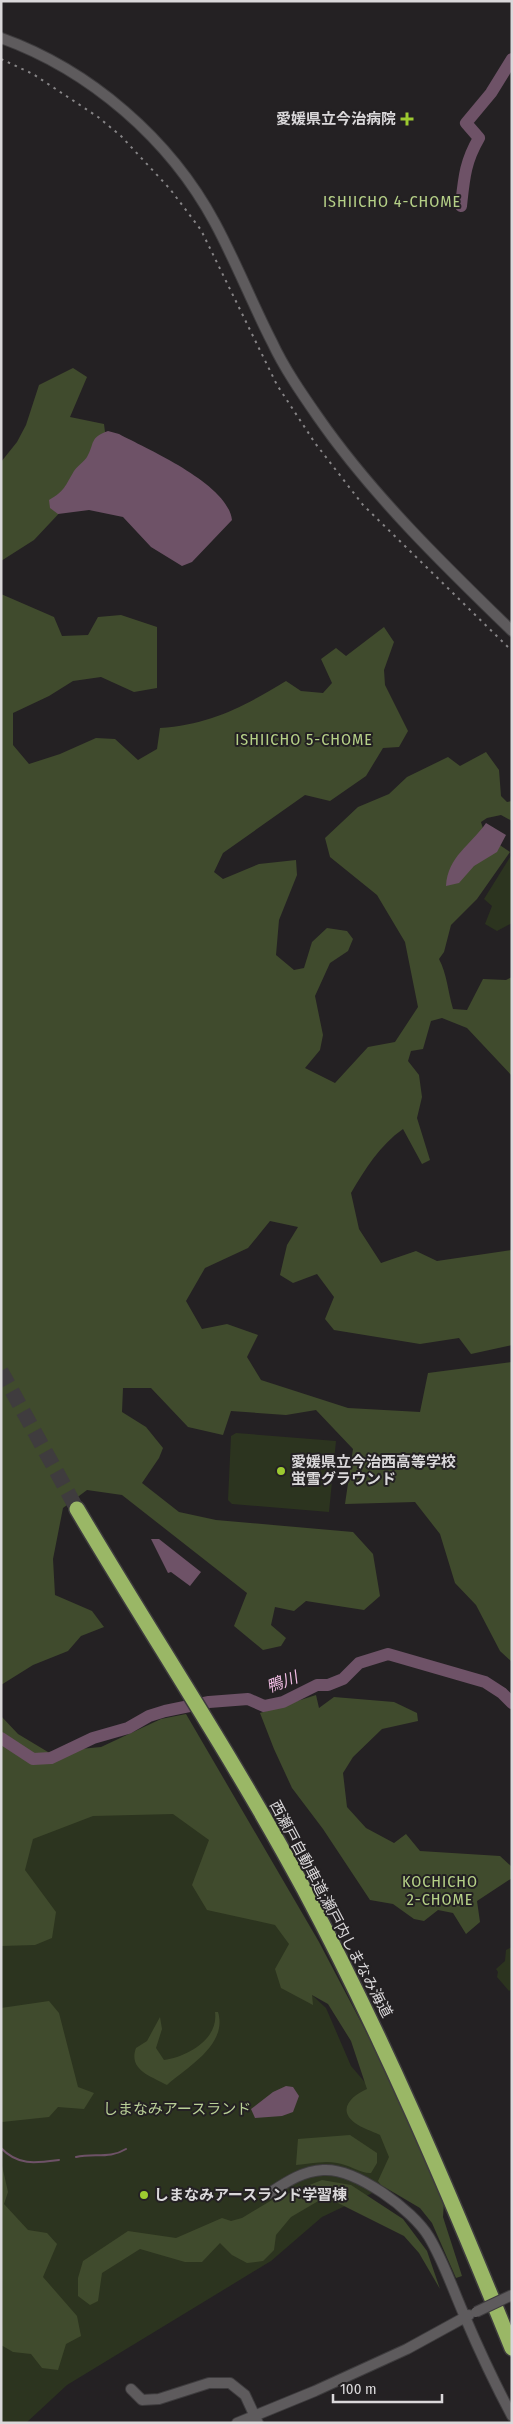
<svg xmlns="http://www.w3.org/2000/svg" width="513" height="2424" font-family="'Fira Sans Condensed','Noto Sans JP',sans-serif">
<style>
.green{fill:#2c341f}
.forest{fill:#404b2d}
.water{fill:#6e5267}
.lines{fill:none;stroke-linecap:round;stroke-linejoin:round}
.stream{stroke:#6e5267;stroke-width:2}
.river{stroke:#6e5267;stroke-width:12}
.highway-tunnel{stroke:#3f3c3e;stroke-width:15;stroke-dasharray:15 8;stroke-linecap:butt}
.minor-casing{stroke:#3e3c3e;stroke-width:12}
.highway-casing{stroke:#3e3c3e;stroke-width:18}
.minor{stroke:#5e5b5d;stroke-width:10}
.highway{stroke:#9ab766;stroke-width:15}
.rail{stroke:#878587;stroke-width:2;stroke-dasharray:2.5 5;stroke-linecap:butt}
.minor-bridge-casing{stroke:#3e3c3e;stroke-width:12;stroke-linecap:butt}
.minor-bridge{stroke:#5e5b5d;stroke-width:10}
.poi-dot{fill:#9dca30;stroke:#242123;stroke-width:2}
.labels{text-anchor:middle;dominant-baseline:central;stroke-width:4;stroke-linejoin:round;paint-order:stroke}
.poi-label{font-size:15px;font-weight:bold;fill:#dad8da;stroke:#242123;text-anchor:start}
.street-label{font-size:15px;fill:#dad8da;stroke:#242123}
.park-label{font-size:15px;fill:#b9cf97;stroke:#242123}
.neighbourhood-label{font-size:16px;letter-spacing:1px;fill:#b5d087;stroke:#242123}
.water-label{font-size:16px;font-style:italic;fill:#f0bce3;stroke:#242123}
</style>
<rect width="100%" height="100%" fill="#242123"/>
<!-- green -->
<path class="green" d="M512,854v69l-15,8 -12,-7 7,-18 -8,-7z
M236,1433l100,8 -7,71 -97,-8 -4,-4 3,-64z
M41,1774l202,52 68,168 15,14 25,58 36,42 21,68 -86,41 -51,44 -204,124 -41,38h-25v-608z
M512,1947v42l-3,2 -12,-14 1,-5 -2,-3 9,-8 1,-11z"/>
<!-- forest -->
<path class="forest" d="M73,368l14,9 -17,40 34,7 2,16 -41,67 -31,33 -33,21v-99l16,-20 9,-17 13,-40z
M1,594l53,23 8,19 26,-1 10,-18 23,-2 36,12v61l-23,4 -33,-15 -28,4 -24,15 -36,17v32l16,19 31,-10 36,-16 19,1 23,21 19,-11 3,-21c51,-4 83,-21 126,-47l15,10 22,2 9,-10 -11,-24 15,-11 10,8 38,-29 10,15 -10,28 1,15 23,46 -9,16 -16,1 -17,28 -36,25 -25,-6 -82,58 -9,19 9,7 36,-15 37,-4 1,15 -18,45 -3,35 18,15 10,-2 8,-26 15,-14 20,3 6,8 -5,12 -18,12 -15,33 8,39 -3,15 -15,18 30,15 33,-36 27,-5 23,-35 -13,-65 -28,-47 -47,-38 -5,-19 33,-31 31,-13 18,-17 41,-20 12,9 26,-14 13,18 2,26 6,6 5,-1v20l-11,-6 -14,3 -6,4 4,13 25,17 -33,47 -26,26 -7,27 -5,7c8,15 9,33 14,50l14,1 16,-31 23,1 6,-3v99l-45,-48 -25,-10 -11,3 -8,28 -12,2 -3,10 11,14 3,22 -5,21 13,42 -8,4 -19,-35c-23,16 -38,40 -52,64l8,36 22,34 35,-12 21,10 75,-11v95l-41,9 -12,-16 -39,6 -86,-14 -9,-11 9,-22 -17,-23 -24,9 -13,-8 7,-30 11,-18 -28,-6 -22,27 -43,20 -19,33 16,28 25,-5 31,11 -11,22 14,23 87,28 72,4 8,-39 84,-11v300l-12,-11 -24,-46 -21,-22 -15,-49 -25,-32 -70,2 8,-55 -37,-39 -30,5 -55,-4 -8,24 -35,-8 -37,-39h-28l-1,24 24,15 17,21 -4,10 -17,25 37,29 37,8 137,12 20,22 7,42 -16,14 -58,-9 -12,10 -19,-4 -4,18 15,13 -5,8 -18,4 -29,-24 13,-33 -125,-98 -35,-5 -24,18 -10,51 2,36 37,16 12,16 -23,9 -13,15 -35,14 -32,20z
M316,1695l3,13 15,-11 60,5 23,11 1,8 -36,8 -29,28 -10,16 4,34 19,21 28,15 12,-9 14,17 80,5 12,11v11l-35,23 3,21 -14,12 -13,-21 -15,-3 -14,11 -10,-2 -21,-15 -23,-4 -47,-71 -31,-41 -18,-39 -14,-36z
M186,1714l133,228 55,105 54,113 16,41 -1,16 19,59 -6,2 -24,-55 -12,-15 -39,-23 -3,-4 11,-24 -9,-22c-8,-4 -18,-7 -25,-12 -19,-14 -2,-28 12,-34l-16,-48 -23,-37 -16,-9 1,10 -32,-17 -6,-19 14,-25 -14,-19 -68,-15 -15,-25 17,-45 -36,-26 -80,2 -60,23 -8,31 31,42 -4,26 -17,7 -34,1v-230l17,18 30,18 53,-5 60,-28z
M49,2001l10,12 19,74 16,6 -10,16 -26,-2 -9,10 -47,5 -1,-114z
M215,2012h3c10,33 -31,55 -51,73 -16,-9 -39,-15 -31,-37l11,-7 13,-24 2,12 -6,19 8,12c23,-3 55,-21 51,-48z
M350,2135l27,18v10l-6,10c-8,1 -24,-9 -34,-10 -13,-3 -28,1 -41,2l2,-26z
M1,2161l7,31 -4,12 24,26 19,3 10,11 -14,33 34,39 4,20 -15,8 -8,26 -16,-2 -11,-14 -18,-2 -12,-7z
M322,2180l29,5 52,34 24,32 13,38 -21,-36 -15,-17 -70,-35 -14,-1 -29,17 -15,18 -2,15 -11,11 -16,2 -15,-8 -12,-12 -18,19h-17l-45,-13 -38,24 -4,28 -8,4 -12,-9v-18l5,-17 45,-30 48,7 46,-20 9,3 11,-3 30,-18z"/>
<!-- water -->
<path class="water" d="M108,431l11,3c30,16 109,50 113,86l-40,42 -10,4 -31,-19 -28,-30 -34,-7 -31,4 -8,-6 -1,-8c16,-9 16,-14 25,-29 3,-5 10,-9 13,-14 8,-14 2,-19 21,-26z
M486,823l20,12 -9,17 -23,14 -15,17 -13,3c2,-30 24,-40 40,-63z
M151,1539h8l42,33 -11,14 -19,-14 -3,1z
M286,2086l7,1 6,9 -6,16 -11,4 -27,2 -4,-9 22,-17z"/>
<g class="lines">
<!-- stream -->
<path class="stream" d="M1,2148c17,18 35,15 58,12
M76,2157c18,-4 34,2 50,-8"/>
<!-- river -->
<path class="river" d="M461,206c3,-28 4,-44 18,-68l-13,-15 25,-30 21,-34
M1,1738l32,21 18,-1 42,-20 35,-10 21,-12 16,-5 44,-9 39,-3 16,7 19,-4 34,-17h11l15,-6 16,-16 29,-9 97,28 17,11 10,10"/>
<!-- highway-tunnel -->
<path class="highway-tunnel" d="M1,1371l76,138"/>
<defs>
<path id="minor" d="M1,38c89,32 169,101 214,185 21,39 37,80 57,119 12,26 30,52 46,75 54,78 126,148 194,214
M268,2194c17,-11 34,-23 55,-24 33,-2 90,40 106,67 15,25 24,53 36,80 14,33 30,67 47,99
M131,2389l11,11 17,-1 50,-16h21l15,12 13,28
M237,2423l78,-32 92,-42 62,-34"/>
<path id="highway" d="M77,1509c75,127 157,250 227,380 79,148 145,303 208,459"/>
</defs>
<!-- minor casing -->
<use href="#minor" class="minor-casing"/>
<!-- highway casing -->
<use href="#highway" class="highway-casing"/>
<!-- minor -->
<use href="#minor" class="minor"/>
<!-- highway -->
<use href="#highway" class="highway"/>
<!-- rail -->
<path class="rail" d="M1,59l32,15 65,43 23,19 49,53 31,41 76,155 38,58 48,62 149,146"/>
<defs>
<path id="minor-bridge" d="M476,2312l36,-17"/>
</defs>
<!-- minor-bridge casing -->
<use href="#minor-bridge" class="minor-bridge-casing"/>
<!-- minor-bridge -->
<use href="#minor-bridge" class="minor-bridge"/>
</g>
<!-- markers -->
<g class="poi-dot">
<path d="M404.5 111.5h5v5h5v5h-5v5h-5v-5h-5v-5h5z"/>
<circle cx="281" cy="1471" r="5"/>
<circle cx="144" cy="2195" r="5"/>
</g>
<g class="labels">
<!-- poi labels -->
<g class="poi-label">
<text x="396" y="119" text-anchor="end">愛媛県立今治病院</text>
<text x="291" y="1462">愛媛県立今治西高等学校<tspan x="291" dy="17">蛍雪グラウンド</tspan></text>
<text x="154" y="2195">しまなみアースランド学習棟</text>
</g>
<!-- street labels -->
<g class="street-label">
<text transform="translate(331 1909) rotate(62)">西瀬戸自動車道;瀬戸内しまなみ海道</text>
</g>
<!-- park labels -->
<g class="park-label">
<text x="177" y="2109">しまなみアースランド</text>
</g>
<!-- neighbourhood labels -->
<g class="neighbourhood-label">
<text x="392" y="201">ISHIICHO 4-CHOME</text>
<text x="304" y="739">ISHIICHO 5-CHOME</text>
<text x="440" y="1881">KOCHICHO<tspan x="440" dy="18">2-CHOME</tspan></text>
</g>
<!-- water labels -->
<g class="water-label">
<text transform="translate(282 1682) rotate(-21)">鴨川</text>
</g>
</g>
<!-- border -->
<rect width="513" height="2424" fill="none" stroke="#dad8da" stroke-width="5"/>
<!-- scale -->
<path d="M333 2394v8h109v-8" fill="none" stroke="#dad8da" stroke-width="2.5"/>
<text x="340" y="2394" font-size="15" fill="#dad8da" stroke="#242123" stroke-width="4" paint-order="stroke">100 m</text>
</svg>
